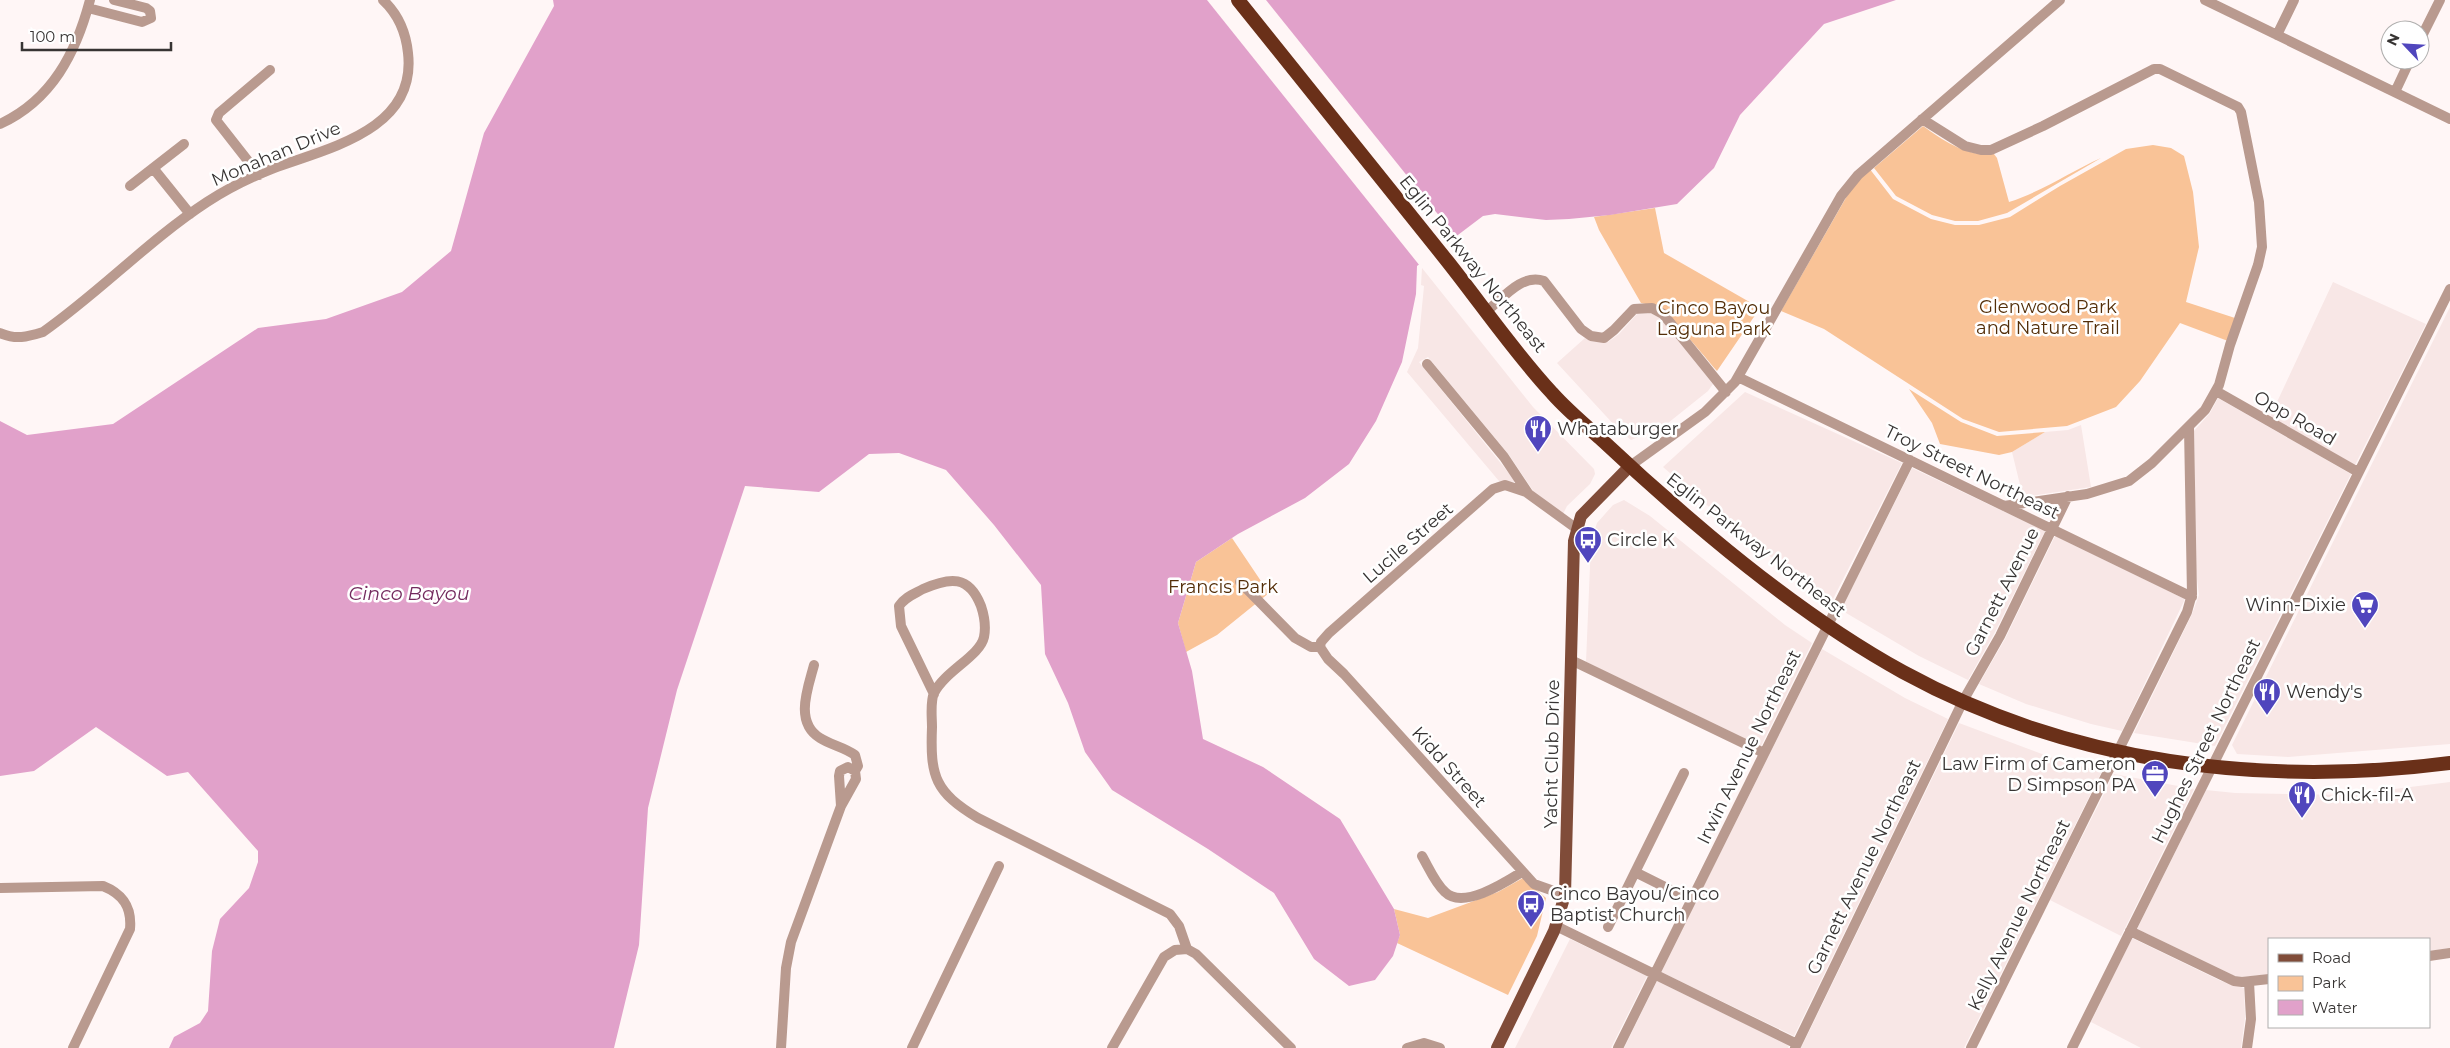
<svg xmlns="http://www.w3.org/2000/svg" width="2450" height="1048" font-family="Montserrat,sans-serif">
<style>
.built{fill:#f8e7e6}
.green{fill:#f9c397}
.water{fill:#e1a1ca}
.pier{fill:#fff6f6}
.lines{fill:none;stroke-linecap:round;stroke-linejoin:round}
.minor{stroke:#b99a8f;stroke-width:10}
.major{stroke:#804c39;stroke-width:12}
.highway{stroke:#6a3019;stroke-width:14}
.labels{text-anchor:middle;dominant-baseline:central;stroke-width:5;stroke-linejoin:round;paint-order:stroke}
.street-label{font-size:18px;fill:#373433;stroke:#fff}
.park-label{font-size:18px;fill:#532e08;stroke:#fff}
.poi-label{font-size:18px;fill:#373433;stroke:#fff;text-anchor:start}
.water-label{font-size:19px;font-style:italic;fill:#732a5e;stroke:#fff}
</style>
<rect width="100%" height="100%" fill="#fff6f6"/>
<!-- built -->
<path class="built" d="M1422,268l111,139 61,62 1,5 -5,10 -23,22 -4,8 -29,-22 -25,-37 -81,-98 -9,5 97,120 -17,-1 -92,-109 11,-24 6,-62 -3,-1z
M2333,282l93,42 -71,141 -85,-48z
M2450,307v437l-162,13 -51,-3 -5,-9z
M1651,313l9,5 53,66 -5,7 -45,36 -32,13 -14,-12 -60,-65 28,-25 6,3 17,1 11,-8 18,-20z
M1745,392l157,71 -71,140 -94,-72 -74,-64z
M2218,398l133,76 -136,272 -81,-13 58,-119 7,-19 -3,-24 -2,-140 16,-18z
M2081,425l10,62 -68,10 -11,-45 33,-20 23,-2z
M1912,468l133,63 -51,103 -26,46 -49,-24 -78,-46z
M1624,500l26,16 135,109 27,18 -51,103 -175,-84 5,-120 6,-19 16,-18z
M2055,536l130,63 -63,132 -31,-7 -65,-20 -47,-20 26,-45z
M1822,649l83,49 43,21 -154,317 -133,-64z
M1959,723l107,40 36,8 -138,277h-163z
M2114,774l80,15 -73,147 -71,-36z
M2450,782v166l-21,3v-12h-160v35l-26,3 -8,-1 -98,-47 69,-139 29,3 112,2z
M2132,938l89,43 23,7 1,30 -4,30h-100l-50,-26z
M1570,939l77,37 -36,72h-96z
M1657,981l132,64 -1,3h-164z"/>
<!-- green -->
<path class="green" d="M1923,126c21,15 44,31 71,28l3,4 12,44c32,-10 61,-30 92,-44l-94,55 -29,8h-23l-23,-6 -36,-19 -22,-28z
M2153,145l18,3 13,8 9,36 6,55 -13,55 49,16 -7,23 -48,-18 -40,58 -24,26 -49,19 -68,6 -36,-13 -139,-90 -43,-18 70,-122 18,-21 24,31 38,20 24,6h24l31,-8 50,-31 66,-37z
M1655,208l9,45 96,55 -43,63c-17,-19 -51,-66 -76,-68l-42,-73 -5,-13z
M1909,389l52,33 36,14 48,-4 -33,20 -13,3 -59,-11 -8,-21z
M1232,538l37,55 -52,42 -31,17 -8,-29 18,-61z
M1523,878l23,20 -9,38 -29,59 -111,-52 3,-8 -6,-26 34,9 70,-26z"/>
<!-- water -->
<path class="water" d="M553,0h1343l-72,24 -84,91 -26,53 -37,36 -67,11 -41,4 -23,1 -51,-6 -12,2 -66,50 -1,28 -14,68 -26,59 -27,43 -44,34 -67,36 -42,28 -18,61 14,48 11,68 60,28 77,52 54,90 6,26 -7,21 -18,24 -26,6 -35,-27 -40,-66 -66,-44 -96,-59 -27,-38 -17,-49 -23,-49 -4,-69 -47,-60 -48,-55 -47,-17 -30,1 -50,38 -74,-6 -68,204 -29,118 -9,137 -25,103h-445l5,-11 26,-14 8,-12 4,-60 8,-32 29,-31 9,-26v-11l-70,-79 -21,4 -71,-49 -62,44 -34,5v-355l27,14 86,-11 145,-96 68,-9 76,-27 49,-41 33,-118 70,-127z"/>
<!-- pier -->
<path class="pier" d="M1207,0h59l191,238 -37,28z"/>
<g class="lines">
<!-- minor -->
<path class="minor" d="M2205,0l245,119
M88,8l54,14 9,-4 -1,-7 -4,-3 -32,-8
M2277,35l17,-35
M2420,40l20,-40
M2395,92l15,-32
M1922,119l43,27 16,4h10l52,-24 111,-57h6l78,38 3,5 18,90 3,45 -4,18 -28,80 -11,40 -14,25 -53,53 -23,18 -42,13 -83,12
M0,124c52,-24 76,-71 90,-124
M153,168l37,46
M259,175l-43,-55 3,-7 51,-43
M130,186l54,-42
M1487,311c16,-13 35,-38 57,-30l37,48 10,7 13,2 10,-8 20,-21 18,-1 11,6 63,78
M0,333c16,7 27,4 43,-1 57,-40 106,-92 164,-130 20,-13 44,-25 67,-34 54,-20 143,-38 134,-115 -2,-20 -10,-39 -25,-53
M1427,364l77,93 24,36
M1738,377l454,220
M2216,391l142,81
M1630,466l75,-54 30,-30 106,-186 17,-21 202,-175
M1240,582l55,56 16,9h9
M1320,647l8,12 16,15 190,210 31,11
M1320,647l1,-5 8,-9 164,-144 12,-4 21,7 51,37
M1571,660l193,93
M814,665c-6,23 -20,57 6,73 11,7 24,9 35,17l3,11 -3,5
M934,694l-33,-68 -2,-20c6,-9 15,-12 24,-17 27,-12 46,-14 58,17 3,9 5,21 3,31 -4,19 -39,34 -50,56 -4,9 -2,24 -2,34 -2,50 3,65 46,91l192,96 9,12 8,23 9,5 95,94
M1422,856c7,12 13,27 23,36 18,18 61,-10 77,-20
M1635,872l56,28
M0,888l103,-2c20,8 29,21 27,43l-57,119
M1556,926l241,118
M1608,927l76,-154
M2130,931l104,50 8,1 27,-3
M2429,956l21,-3
M781,1048l5,-80 5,-26 50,-136 15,-27 -1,-8 -7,-4 -8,4 -1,5 2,30
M912,1048l87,-182
M1112,1048l52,-91 11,-7 12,-1
M1407,1048l17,-5 16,5
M1618,1048l292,-588
M1795,1048l168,-347 37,-65 68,-140
M1971,1048l216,-436 5,-18 -3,-166
M2072,1048l378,-759
M2247,1048l4,-29 -2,-37"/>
<!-- major -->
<path class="major" d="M1497,1048l57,-117 11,-36 9,-354 7,-25 49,-50"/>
<!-- highway -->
<path class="highway" d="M1238,0c70,87 140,174 210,262 34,43 66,90 104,131 15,17 33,32 50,47 35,33 71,65 108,96 61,51 124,98 193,136 168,92 360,115 547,91"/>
</g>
<!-- icons -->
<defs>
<symbol id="restaurant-pin" viewBox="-11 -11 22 30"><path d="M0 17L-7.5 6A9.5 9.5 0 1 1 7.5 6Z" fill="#5046bd" stroke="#fff"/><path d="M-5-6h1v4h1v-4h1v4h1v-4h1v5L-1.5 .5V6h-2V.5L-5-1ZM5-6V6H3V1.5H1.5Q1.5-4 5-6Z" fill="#fff"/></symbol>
<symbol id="bus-pin" viewBox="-11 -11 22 30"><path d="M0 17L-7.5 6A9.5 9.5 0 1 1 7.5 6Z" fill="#5046bd" stroke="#fff"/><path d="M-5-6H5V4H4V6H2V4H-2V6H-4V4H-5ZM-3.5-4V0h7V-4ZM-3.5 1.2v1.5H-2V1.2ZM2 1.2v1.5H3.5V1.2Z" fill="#fff"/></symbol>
<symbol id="supermarket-pin" viewBox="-11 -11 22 30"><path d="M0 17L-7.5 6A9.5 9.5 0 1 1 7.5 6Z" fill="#5046bd" stroke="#fff"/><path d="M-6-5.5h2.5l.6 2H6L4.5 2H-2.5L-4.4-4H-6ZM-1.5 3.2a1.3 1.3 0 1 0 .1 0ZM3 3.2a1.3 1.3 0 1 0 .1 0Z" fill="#fff"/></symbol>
<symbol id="office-pin" viewBox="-11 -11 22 30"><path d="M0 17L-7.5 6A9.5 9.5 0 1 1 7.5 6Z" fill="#5046bd" stroke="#fff"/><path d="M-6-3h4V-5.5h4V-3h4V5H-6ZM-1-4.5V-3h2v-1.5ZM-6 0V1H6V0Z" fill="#fff"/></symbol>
</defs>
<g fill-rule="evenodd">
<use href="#restaurant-pin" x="1522" y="413" width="32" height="43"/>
<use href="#bus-pin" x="1572" y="524" width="32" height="43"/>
<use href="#supermarket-pin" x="2349" y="589" width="32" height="43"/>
<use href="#restaurant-pin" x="2251" y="676" width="32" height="43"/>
<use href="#office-pin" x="2139" y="758" width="32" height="43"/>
<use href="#restaurant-pin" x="2286" y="779" width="32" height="43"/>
<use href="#bus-pin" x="1515" y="888" width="32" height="43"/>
</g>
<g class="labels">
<!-- street labels -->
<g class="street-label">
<text transform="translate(276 154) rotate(-23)">Monahan Drive</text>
<text transform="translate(1473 264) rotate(51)">Eglin Parkway Northeast</text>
<text transform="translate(2295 418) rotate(30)">Opp Road</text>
<text transform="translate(1972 472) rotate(26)">Troy Street Northeast</text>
<text transform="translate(1408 543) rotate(-41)">Lucile Street</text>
<text transform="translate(1756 545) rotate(38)">Eglin Parkway Northeast</text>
<text transform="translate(2002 592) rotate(-63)">Garnett Avenue</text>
<text transform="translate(2206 741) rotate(-64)">Hughes Street Northeast</text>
<text transform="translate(1749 747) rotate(-64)">Irwin Avenue Northeast</text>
<text transform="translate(1552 754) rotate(-89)">Yacht Club Drive</text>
<text transform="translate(1449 767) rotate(48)">Kidd Street</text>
<text transform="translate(1864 867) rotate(-64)">Garnett Avenue Northeast</text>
<text transform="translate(2019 915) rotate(-64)">Kelly Avenue Northeast</text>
</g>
<!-- park labels -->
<g class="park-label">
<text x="2048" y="307">Glenwood Park<tspan x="2048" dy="21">and Nature Trail</tspan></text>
<text x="1714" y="308">Cinco Bayou<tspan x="1714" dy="21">Laguna Park</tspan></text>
<text x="1223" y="587">Francis Park</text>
</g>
<!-- poi labels -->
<g class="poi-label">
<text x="1557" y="429">Whataburger</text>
<text x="1607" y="540">Circle K</text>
<text x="2346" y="605" text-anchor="end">Winn-Dixie</text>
<text x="2286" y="692">Wendy's</text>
<text x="2136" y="764" text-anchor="end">Law Firm of Cameron<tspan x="2136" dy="21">D Simpson PA</tspan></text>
<text x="2321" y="795">Chick-fil-A</text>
<text x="1550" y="894">Cinco Bayou/Cinco<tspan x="1550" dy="21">Baptist Church</tspan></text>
</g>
<!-- water labels -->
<g class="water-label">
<text x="409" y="593">Cinco Bayou</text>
</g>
</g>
<!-- legend -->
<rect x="2268" y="938" width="162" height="90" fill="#ffffff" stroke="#afaead"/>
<rect x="2278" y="954" width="25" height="8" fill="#804c39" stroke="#afaead"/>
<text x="2312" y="963" font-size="15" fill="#373433">Road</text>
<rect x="2278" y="976" width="25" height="15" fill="#f9c397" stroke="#afaead"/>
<text x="2312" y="988" font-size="15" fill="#373433">Park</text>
<rect x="2278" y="1000" width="25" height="15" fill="#e1a1ca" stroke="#afaead"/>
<text x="2312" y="1013" font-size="15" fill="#373433">Water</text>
<!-- north arrow -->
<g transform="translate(2405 45) rotate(295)"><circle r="24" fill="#ffffff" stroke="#afaead"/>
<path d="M0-4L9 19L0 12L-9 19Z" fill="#5046bd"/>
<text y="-8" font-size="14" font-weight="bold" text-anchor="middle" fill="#373433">N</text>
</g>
<!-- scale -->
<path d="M22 42v8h149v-8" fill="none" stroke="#373433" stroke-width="2.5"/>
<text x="30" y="42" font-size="15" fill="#373433" stroke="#ffffff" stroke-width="4" paint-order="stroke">100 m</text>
</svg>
